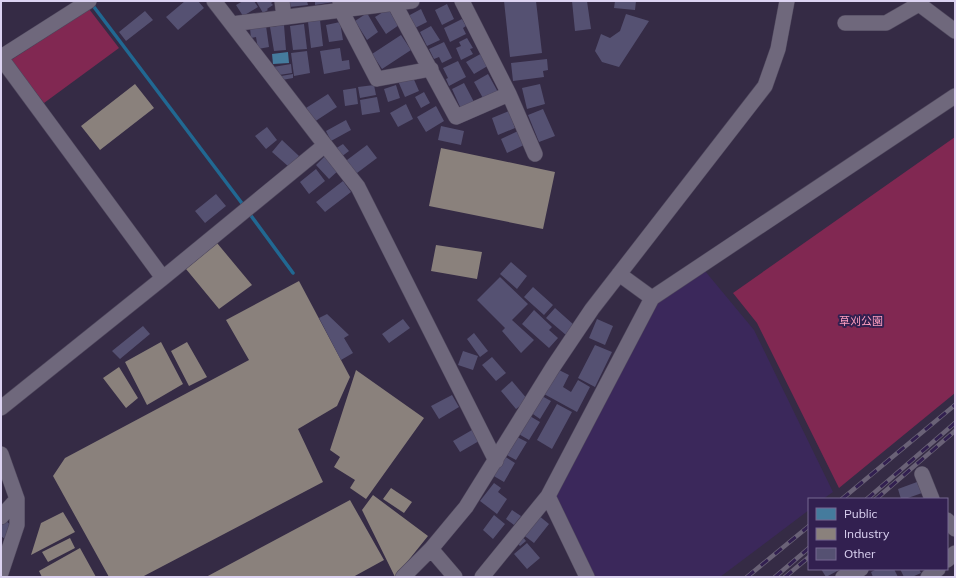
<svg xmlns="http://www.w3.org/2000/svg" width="956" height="578" font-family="Mulish,'Noto Sans JP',sans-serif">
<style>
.built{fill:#3b285b}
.green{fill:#812852}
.public{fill:#457b9d}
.industry{fill:#8a817c}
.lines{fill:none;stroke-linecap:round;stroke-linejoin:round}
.stream{stroke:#216892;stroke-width:3.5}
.building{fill:#555172}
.street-casing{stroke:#4f475d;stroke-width:16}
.street{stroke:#6f687c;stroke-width:15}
.rail-casing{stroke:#6a6277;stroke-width:4.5}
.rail{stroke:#322050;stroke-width:3;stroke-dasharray:9;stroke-linecap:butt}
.labels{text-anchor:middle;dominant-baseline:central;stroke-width:4;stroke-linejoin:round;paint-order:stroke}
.park-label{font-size:11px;fill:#ff9fc0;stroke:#322050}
</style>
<rect width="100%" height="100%" fill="#352b45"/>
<!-- built -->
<path class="built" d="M705,271l49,59 79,162 -10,7h-14v11l-89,67h-126l-40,-82 102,-194z"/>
<!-- green -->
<path class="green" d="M89,9l30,39 -75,55 -33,-43z
M955,137v256l-116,95 -82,-165 -24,-30z"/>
<!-- public -->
<path class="public" d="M288,52l1,11 -16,1 -1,-10z"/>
<!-- industry -->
<path class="industry" d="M135,84l19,24 -54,42 -19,-24z
M441,148l114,24 -12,57 -114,-23z
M217,243l35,42 -33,24 -33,-40z
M436,245l46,7 -5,27 -46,-8z
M299,281l51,96 -13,29 -39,23 25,53 -181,95h-33l-56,-101 12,-18 184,-98 -23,-40z
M161,342l22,42 -36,21 -22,-43z
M187,342l20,35 -18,9 -18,-35z
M119,367l19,31 -12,10 -23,-30z
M356,370l68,48 -58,81 -16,-11 5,-8 -21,-13 6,-10 -10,-7z
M391,488l21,14 -8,11 -21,-14z
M373,495l55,41 -33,41 -33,-67z
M350,500l34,60 -31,17h-147z
M63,512l12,20 -44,23 10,-32z
M70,538l5,10 -27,14 -6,-10z
M80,548l16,29h-54l-3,-6z"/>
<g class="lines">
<!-- stream -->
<path class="stream" d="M91,3l153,203
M249,213l44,60"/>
</g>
<!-- building -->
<path class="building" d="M185,1h13l6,7 -26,22 -12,-13z
M243,1h11l4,6 -15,9 -7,-11z
M256,1h18l-3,2 2,2 -6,4 1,1 -5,3z
M289,1h18l1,4 -19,2z
M315,1h18l1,1 -19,3z
M504,1h32l6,52 -32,4z
M572,1h15l4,28 -16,2z
M615,1h21l-1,9 -21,-2z
M447,4l7,15 -12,6 -7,-15z
M388,9l11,16 -13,9 -11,-17z
M421,9l6,13 -12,6 -7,-12z
M145,11l8,9 -27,21 -7,-9z
M367,13l11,19 -11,8 -12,-19z
M626,14l23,7 -30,46 -17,-5 -7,-11 6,-17 9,4 10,-7z
M462,19l4,7 -3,2 3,6 -16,8 -6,-14z
M320,20l3,26 -12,2 -3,-26z
M340,22l3,18 -14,2 -3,-17z
M304,24l3,25 -14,1 -3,-24z
M284,25l2,25 -12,1 -4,-24z
M266,26l3,21 -11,2 -2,-12 -5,1 -1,-10z
M431,26l9,14 -13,6 -7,-14z
M401,35l10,15 -29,19 -10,-15z
M467,38l6,10 -3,1 3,5 -12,6 -5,-12 5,-2 -2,-4z
M444,42l8,16 -10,5 -3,-6 -5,2 -5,-10z
M340,48l2,13 7,-1 1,9 -26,5 -4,-23z
M307,51l3,22 -16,3 -3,-23z
M484,52l7,12 -17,10 -8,-12z
M547,59l1,11 -5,1 1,6 -31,4 -2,-18z
M458,61l8,16 -17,9 -3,-7 2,-1 -5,-10z
M291,64l1,9 -13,2 -6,-8z
M293,74v4l-11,2 -1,-4z
M488,74l10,18 -14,8 -10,-18z
M412,75l7,16 -14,6 -7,-16z
M464,83l10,19 -13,7 -9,-20z
M540,84l5,20 -18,5 -5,-21z
M374,85l2,10 -16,3 -2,-11z
M396,85l4,13 -12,4 -4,-13z
M356,88l2,16 -13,2 -2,-16z
M424,92l6,11 -9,5 -6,-11z
M328,94l9,13 -23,15 -8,-14z
M377,97l3,15 -18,3 -2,-15z
M406,104l7,15 -15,8 -8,-14z
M436,106l8,15 -18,11 -9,-15z
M543,109l12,27 -16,6 -11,-27z
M509,111l6,17 -17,7 -6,-17z
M346,120l5,10 -20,11 -5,-10z
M441,126l23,5 -3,14 -23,-5z
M267,127l10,13 -11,9 -11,-13z
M518,131l6,14 -17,8 -6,-14z
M282,140l17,16 -10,11 -17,-15z
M343,144l6,7 -8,6 -6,-8z
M367,145l10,13 -24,18 -10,-13z
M325,156l14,14 -10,9 -13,-14z
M316,169l9,12 -16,13 -9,-12z
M343,181l8,11 -26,20 -9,-10z
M216,194l10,12 -21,17 -10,-12z
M511,262l16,14 -10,13 -17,-15z
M500,277l28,27 -16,16 22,20 -13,13 -19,-22 3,-3 -28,-28z
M533,287l20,18 -9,10 -20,-18z
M555,308l19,17 -8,10 -20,-17z
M534,310l18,17 -3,3 9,8 -9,10 -27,-24z
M327,314l22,21 -5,3 9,15 -12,7 -22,-42z
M403,319l7,9 -21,15 -7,-9z
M597,319l16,7 -8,19 -16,-7z
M143,326l7,8 -30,25 -8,-8z
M474,333l14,18 -8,6 -13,-18z
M595,345l17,7 -17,35 -17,-9z
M463,351l15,5 -5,14 -15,-5z
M492,357l14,16 -10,8 -14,-16z
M557,369l12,6 -6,12 8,5 7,-12 12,7 -13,25 -33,-18z
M512,381l16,19 -12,9 -15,-18z
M452,395l7,12 -20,12 -8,-13z
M540,395l11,6 -11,18 -10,-7z
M557,404l15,8 -20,37 -15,-9z
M528,415l12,7 -11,18 -12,-7z
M472,430l7,11 -19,11 -7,-11z
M515,436l12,6 -11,18 -11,-6z
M504,456l11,7 -11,19 -12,-7z
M917,482l5,11 -17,6h-4l-3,-10z
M494,483l7,5 -3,4 9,7 -10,15 -17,-13z
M512,510l9,6 -7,9 -8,-6z
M494,515l11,9 -12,15 -10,-9z
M538,515l11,9 -15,19 -12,-9z
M6,521l6,5 -6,14 -5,-4v-10z
M522,536l4,5 -6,5 -4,-4z
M527,543l13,15 -13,11 -13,-15z
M821,569h20l-15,8z
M877,569h17l4,8h-25l-2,-5z
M900,569h19l2,4 -9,4h-8z"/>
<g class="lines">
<defs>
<path id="street" d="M282,1l2,16
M393,1l63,116 53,-23 -47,-93
M915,1l40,30
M340,2l1,8 36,69 54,-10
M845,23h41l33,-19
M232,24l180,-23
M1,57l88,-56
M1,58l162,220
M509,94l26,60
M325,145l33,42 138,274
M619,274l33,24
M1,408l162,-130 162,-133 -111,-144
M1,454l16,45
M922,474l10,25
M548,496l39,81
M1,517l16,-18v26l-16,48
M947,520l8,9
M431,549l24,28
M947,560l8,-7
M403,577l28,-28 35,-42 87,-140 39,-58 173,-223 13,-37 9,-48
M482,577l66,-81 104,-198 303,-202
M843,577l18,-8
M928,577l10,-8"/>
</defs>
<!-- street casing -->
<use href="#street" class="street-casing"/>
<!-- street -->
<use href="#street" class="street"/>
<defs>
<path id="rail" d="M842,499l113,-94
M867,499l88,-76
M876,499l79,-68
M747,577l62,-51
M775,577l34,-29
M785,577l24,-20"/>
</defs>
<!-- rail casing -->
<use href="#rail" class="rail-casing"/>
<!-- rail -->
<use href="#rail" class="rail"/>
</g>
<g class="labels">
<!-- park labels -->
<g class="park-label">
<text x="861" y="321">草刈公園</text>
</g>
</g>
<!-- border -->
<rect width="956" height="578" fill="none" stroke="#dcd3f2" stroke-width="4"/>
<!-- legend -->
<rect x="808" y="498" width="140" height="72" fill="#322050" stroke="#766891"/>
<rect x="816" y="508" width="20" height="12" fill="#457b9d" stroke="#766891"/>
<text x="844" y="518" font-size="12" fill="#dcd3f2">Public</text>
<rect x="816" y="528" width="20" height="12" fill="#8a817c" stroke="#766891"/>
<text x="844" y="538" font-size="12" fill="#dcd3f2">Industry</text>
<rect x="816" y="548" width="20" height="12" fill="#555172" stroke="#766891"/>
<text x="844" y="558" font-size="12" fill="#dcd3f2">Other</text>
</svg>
